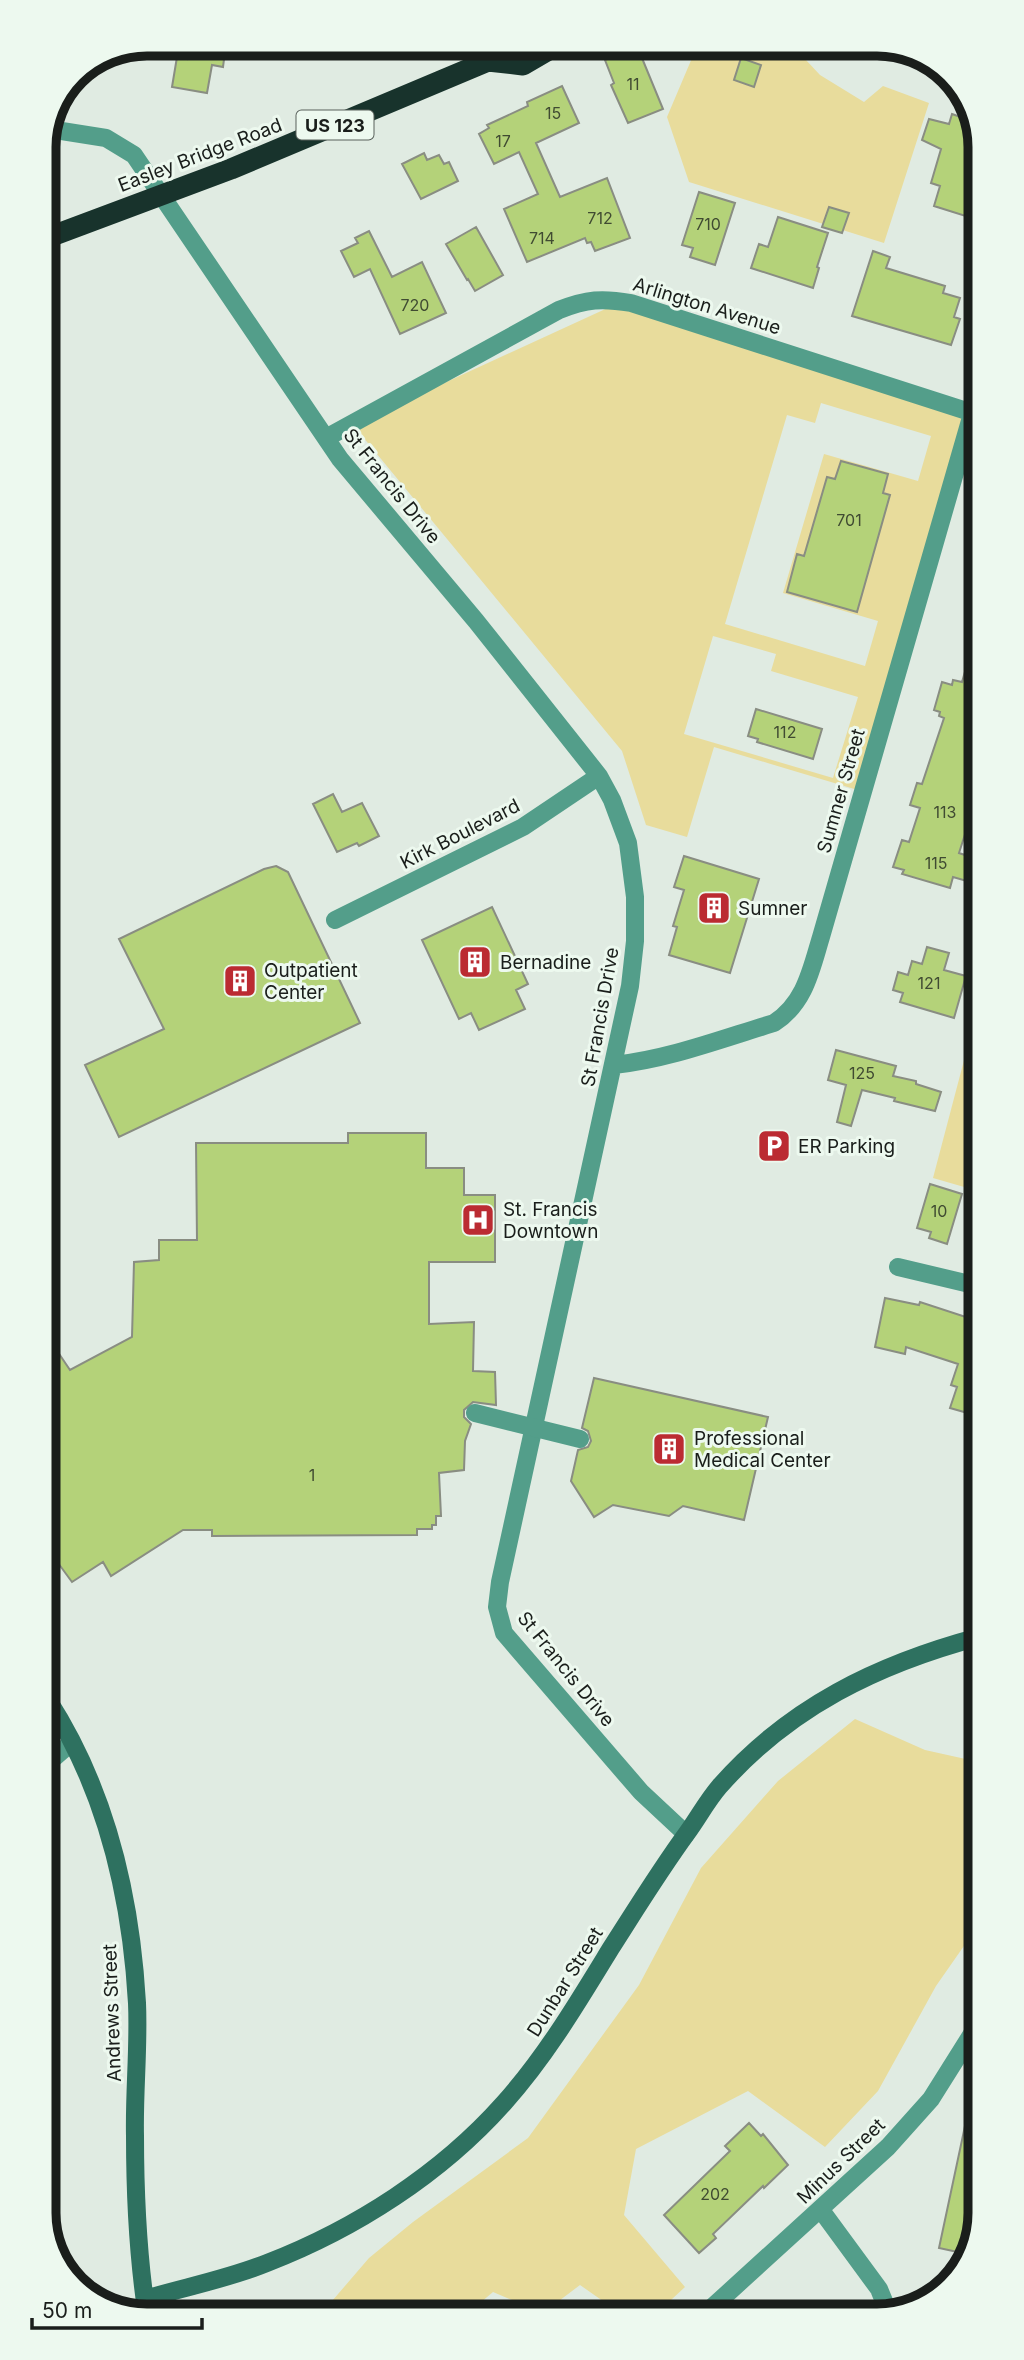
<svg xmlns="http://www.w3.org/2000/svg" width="1024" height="2360" font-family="Inter,sans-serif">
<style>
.green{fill:#e8dc9c;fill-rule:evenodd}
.building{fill:#b4d279;stroke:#898d82;stroke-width:2}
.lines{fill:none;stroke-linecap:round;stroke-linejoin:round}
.street{stroke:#539e8a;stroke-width:18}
.secondary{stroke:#2e7160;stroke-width:18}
.highway{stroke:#18332c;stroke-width:21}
.street-bridge{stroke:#539e8a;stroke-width:18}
.labels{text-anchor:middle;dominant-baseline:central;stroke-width:6;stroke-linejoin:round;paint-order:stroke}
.number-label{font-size:16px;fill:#404b32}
.shield{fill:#edf9ef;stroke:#59605b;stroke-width:2}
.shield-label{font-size:18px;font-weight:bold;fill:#1a1e1b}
.street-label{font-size:19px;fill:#1a1e1b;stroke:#edf9ef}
.poi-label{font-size:19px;fill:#1a1e1b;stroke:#edf9ef;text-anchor:start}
.rim{fill:none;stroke:#1a1e1b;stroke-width:9}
</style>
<rect width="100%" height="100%" fill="#e0ebe2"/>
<!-- green -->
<path class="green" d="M716,44h50l40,16 14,15 44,27 19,-16 46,17 -45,140 -195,-61 -22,-65 28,-66z
M625,300l351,120 -115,371 -147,-44 -27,90 -41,-12 -24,-74 -269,-326zM821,403l110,33 -13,45 -94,-27 -41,139 95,28 -13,45 -140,-42 62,-209 28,8zM841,461l47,13 -5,19 7,2 -33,116 -70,-19 10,-38 16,5 -6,-14 20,-68 8,2zM713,636l63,18 -5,17 87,26 -25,81 -149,-44z
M977,1011l1,180 -45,-13z
M855,1719l70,31 54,12 1,161 -44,63 -58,105 -53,56 -77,-56 -112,58 -12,66 61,72 -28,26h-37l-40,-28 -37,28 -50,-21 -26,22 -147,1 49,-57 44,-36 115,-84 111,-153 62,-117 77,-87z"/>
<!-- building -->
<path class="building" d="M189,44h37l-3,23 -11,-2 -5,28 -35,-6 5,-30 10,2z
M637,46l26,63 -35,14 -17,-38 3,-2 -9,-23z
M741,58l20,7 -7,22 -20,-7z
M562,86l17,37 -43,20 24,54 47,-19 23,60 -35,13 -4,-9 -4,1 -2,-5 -58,24 -23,-53 34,-15 -19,-42 -25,12 -15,-30 10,-6 -2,-3 41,-19 -1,-4z
M952,114l23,8v97l-41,-13 6,-20 -9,-3 10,-34 -19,-9 7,-21 20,5z
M424,153l3,7 12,-5 5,9 5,-2 9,19 -37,18 -19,-35z
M699,192l36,11 -20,62 -25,-8 3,-9 -11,-3z
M829,207l20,6 -7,20 -20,-6z
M778,217l50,16 -11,34 2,1 -6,20 -62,-20 8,-24 9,3z
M476,227l27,48 -28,16 -7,-12 -1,1 -21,-36z
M369,231l23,46 30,-15 24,51 -46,21 -30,-65 -16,8 -13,-26 17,-8 -3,-5z
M873,251l17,6 -4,11 59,18 -2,7 17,5 -6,19 6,2 -9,26 -99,-29z
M841,461l47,13 -5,19 7,2 -33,117 -70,-20 10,-38 7,2 23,-79 8,2z
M972,648l4,1 1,148 -18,56 18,6v25l-24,-7 -3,11 -48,-14 2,-4 -11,-3 9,-27 7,2 11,-34 -10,-3 7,-22 5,1 22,-66 -5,-2 1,-4 -6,-2 8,-28 10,3 1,-5 9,2z
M756,709l66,20 -9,30 -56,-17 1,-3 -10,-3z
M333,794l9,18 20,-9 17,33 -20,10 -2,-3 -20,9 -24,-48z
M684,856l75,23 -29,94 -61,-18 8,-28 -4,-1 11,-36 -10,-3z
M276,866l12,6 72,151 -241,114 -34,-72 79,-36 -45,-90 145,-70z
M492,907l36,77 -12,6 9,19 -46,21 -8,-17 -12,6 -37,-79z
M927,947l22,6 -5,17 22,6 -12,42 -54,-16 3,-9 -10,-3 5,-18 10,3 4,-14 10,3z
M836,1050l60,16 -3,10 23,5v3l25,8 -6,19 -41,-10 1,-3 -33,-8 -11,36 -14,-4 9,-37 -18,-5z
M348,1133h78v35h38v27h31v67h-66v62l45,-2 -1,49 22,1 1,33 -23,-3 -9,8v7l7,7 -6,17 -1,29 -25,3 2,43h-5v9h-4v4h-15v6l-205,1v-6h-29l-72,46 -8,-14 -31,20 -25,-34v-212l23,34 62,-33 2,-75 25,-2v-20h38l-1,-97h152z
M930,1184l32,10 -15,50 -18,-6 2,-6 -14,-4z
M885,1298l34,7 1,-3 58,19v12l-11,33 11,3v22l-7,23 -21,-6 7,-21 -6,-2 7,-21 -52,-17 -1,7 -30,-7z
M594,1378l174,39 -24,103 -61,-14 -14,10 -56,-11 -19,12 -23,-36 7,-31 10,-3 3,-6 -3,-10 -6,-3z
M972,2093l8,1v119l-13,41 -28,-6z
M749,2123l12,13 2,-2 25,31 -24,23 -1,-2 -50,48 3,4 -17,15 -35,-38 66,-64 -5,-5z"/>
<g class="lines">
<!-- street -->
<path class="street" d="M49,129l57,9 28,17 206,304 136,162 123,155 13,24 16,43 7,54v44l-5,45 -130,596 -3,25 7,26 137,159 45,42
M326,438l233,-128c28,-11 43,-12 72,-7l345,111
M335,920l188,-93 76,-51
M614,1065c55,-6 107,-26 160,-42 31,-20 37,-53 47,-86l155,-537
M898,1267l80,19
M48,1763l23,-20
M821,2210l58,79 9,22
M707,2312l181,-165 43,-48 49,-78"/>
<!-- secondary -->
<path class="secondary" d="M48,1700c58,90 83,197 89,303 2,44 -3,89 -2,133 0,59 3,121 12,180
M145,2299c40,-12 83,-20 122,-36 88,-34 174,-89 237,-160 42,-47 74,-101 107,-155 25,-39 49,-78 76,-115 11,-15 20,-32 32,-46 70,-80 159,-123 260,-150"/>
<!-- highway -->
<path class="highway" d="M488,61l35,4 36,-21
M44,239l187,-70 257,-108 13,-17"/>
<!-- street-bridge -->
<path class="street-bridge" d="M475,1413l105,26"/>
</g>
<!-- icons -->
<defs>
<symbol id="building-square" viewBox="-11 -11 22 22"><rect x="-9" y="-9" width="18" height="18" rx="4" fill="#bb2b32" stroke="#edf9ef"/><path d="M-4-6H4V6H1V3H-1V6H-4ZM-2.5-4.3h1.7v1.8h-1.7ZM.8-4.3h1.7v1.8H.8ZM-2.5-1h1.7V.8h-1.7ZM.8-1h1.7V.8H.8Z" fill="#fff"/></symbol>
<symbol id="parking-square" viewBox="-11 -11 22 22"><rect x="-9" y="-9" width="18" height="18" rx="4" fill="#bb2b32" stroke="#edf9ef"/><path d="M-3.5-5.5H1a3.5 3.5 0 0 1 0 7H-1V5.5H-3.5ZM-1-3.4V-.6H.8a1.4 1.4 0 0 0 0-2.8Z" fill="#fff"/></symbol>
<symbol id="hospital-square" viewBox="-11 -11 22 22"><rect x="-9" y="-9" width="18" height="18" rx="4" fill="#bb2b32" stroke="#edf9ef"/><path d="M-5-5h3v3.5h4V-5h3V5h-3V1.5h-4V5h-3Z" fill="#fff"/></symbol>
</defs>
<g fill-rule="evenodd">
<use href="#building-square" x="695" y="889" width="38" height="38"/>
<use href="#building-square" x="456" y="943" width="38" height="38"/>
<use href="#building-square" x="221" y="962" width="38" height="38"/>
<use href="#parking-square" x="755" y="1127" width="38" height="38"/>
<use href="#hospital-square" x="459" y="1201" width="38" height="38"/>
<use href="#building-square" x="650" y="1430" width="38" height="38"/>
</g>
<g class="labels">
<!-- number labels -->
<g class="number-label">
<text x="633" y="84">11</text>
<text x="553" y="113">15</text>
<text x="503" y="141">17</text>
<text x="600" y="218">712</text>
<text x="708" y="224">710</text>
<text x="542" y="238">714</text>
<text x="415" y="305">720</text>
<text x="849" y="520">701</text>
<text x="785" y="732">112</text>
<text x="945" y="812">113</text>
<text x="936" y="863">115</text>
<text x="929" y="983">121</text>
<text x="862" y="1073">125</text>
<text x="939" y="1211">10</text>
<text x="312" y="1475">1</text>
<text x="715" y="2194">202</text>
</g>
<!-- shield labels -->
<rect class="shield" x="296.5" y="110.5" width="77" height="29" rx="5"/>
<g class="shield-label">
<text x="335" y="125">US 123</text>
</g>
<!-- street labels -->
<g class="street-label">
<text transform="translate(200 155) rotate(-21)">Easley Bridge Road</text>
<text transform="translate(707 306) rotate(17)">Arlington Avenue</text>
<text transform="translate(392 486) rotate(51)">St Francis Drive</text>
<text transform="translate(841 791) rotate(-74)">Sumner Street</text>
<text transform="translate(460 834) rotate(-27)">Kirk Boulevard</text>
<text transform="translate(600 1017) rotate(-80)">St Francis Drive</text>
<text transform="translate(566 1669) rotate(51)">St Francis Drive</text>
<text transform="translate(565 1982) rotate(-58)">Dunbar Street</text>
<text transform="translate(112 2013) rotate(-92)">Andrews Street</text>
<text transform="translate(841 2161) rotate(-44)">Minus Street</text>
</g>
<!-- poi labels -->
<g class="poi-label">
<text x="738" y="908">Sumner</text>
<text x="500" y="962">Bernadine</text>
<text x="264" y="970">Outpatient<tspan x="264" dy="22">Center</tspan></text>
<text x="798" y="1146">ER Parking</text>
<text x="503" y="1209">St. Francis<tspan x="503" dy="22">Downtown</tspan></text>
<text x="694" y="1438">Professional<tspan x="694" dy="22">Medical Center</tspan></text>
</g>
</g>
<!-- crop -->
<path d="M0 0H1024V2360H0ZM147 56H877A91 91 0 0 1 968 147V2213A91 91 0 0 1 877 2304H147A91 91 0 0 1 56 2213V147A91 91 0 0 1 147 56Z" fill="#edf9ef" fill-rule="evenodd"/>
<path class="rim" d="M147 56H877A91 91 0 0 1 968 147V2213A91 91 0 0 1 877 2304H147A91 91 0 0 1 56 2213V147A91 91 0 0 1 147 56Z"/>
<!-- scale -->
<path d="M32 2318v10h170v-10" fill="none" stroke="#1a1e1b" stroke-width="3.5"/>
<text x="42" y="2318" font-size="21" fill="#1a1e1b" stroke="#edf9ef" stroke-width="5" paint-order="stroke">50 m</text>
</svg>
